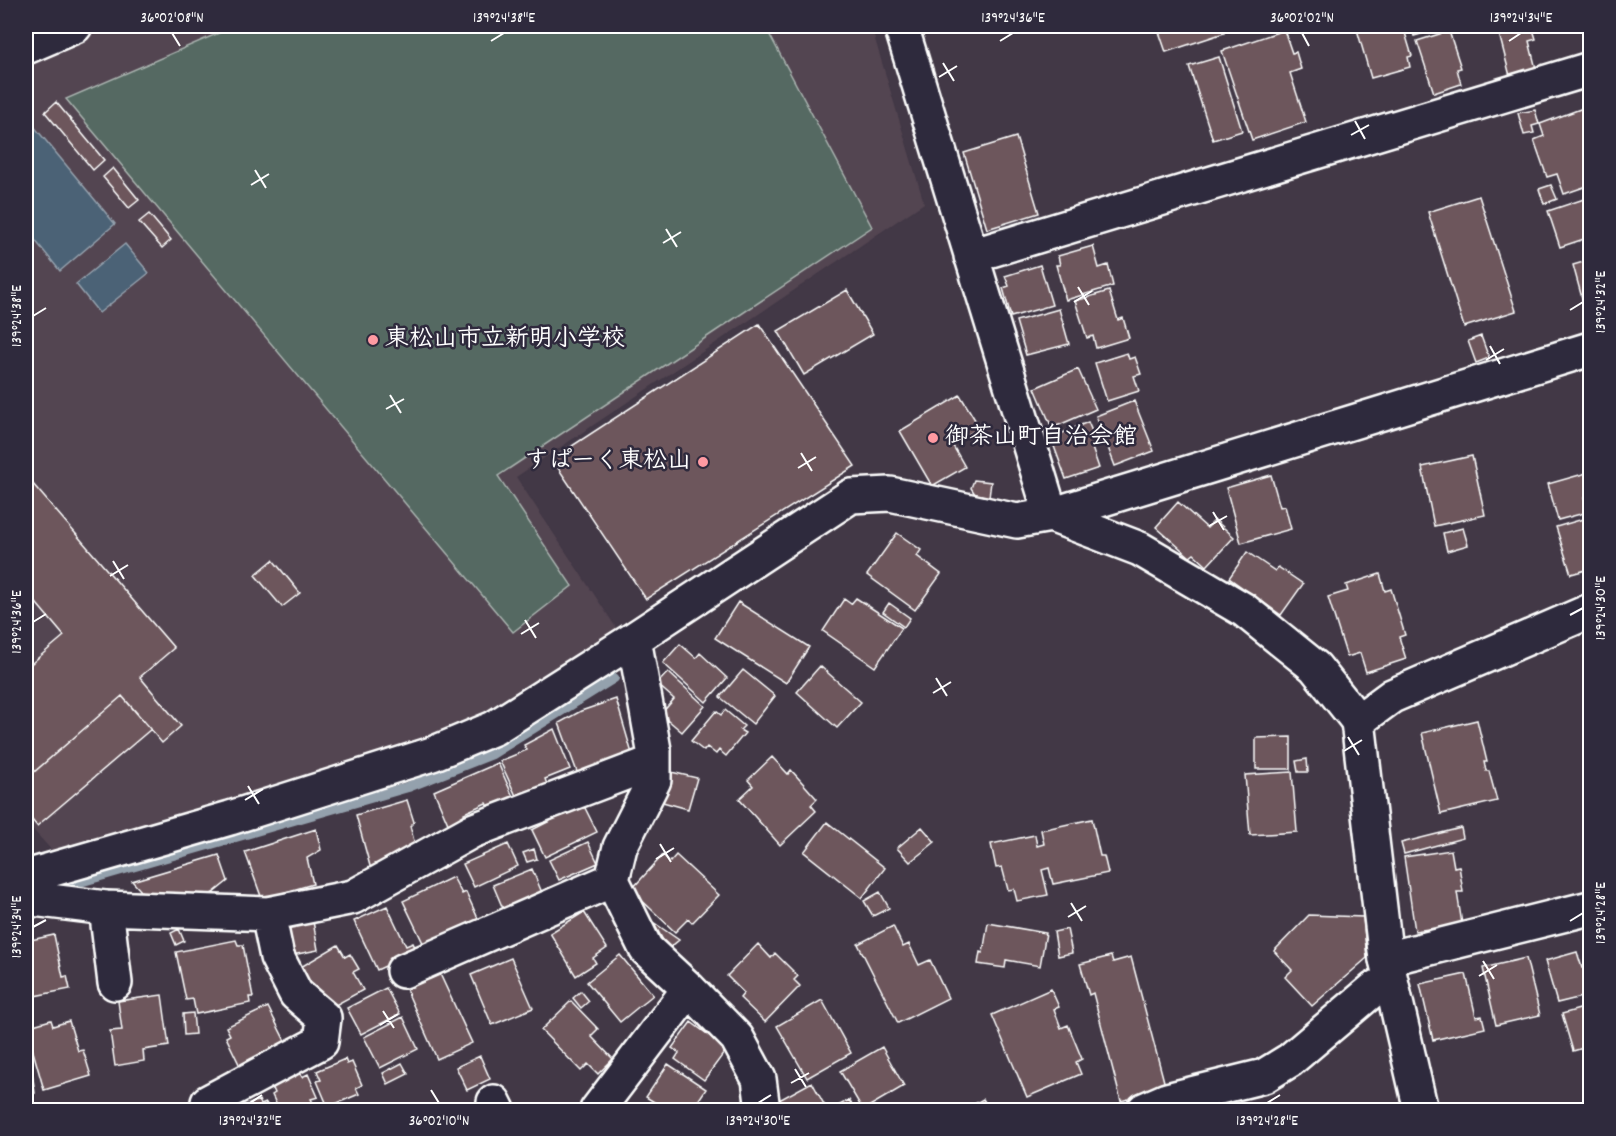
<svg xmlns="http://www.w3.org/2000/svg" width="1616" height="1136" font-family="Dekko,'Klee One',sans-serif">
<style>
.built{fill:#534551}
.green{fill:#556962;stroke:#aab4b0;stroke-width:1.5}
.water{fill:#4c6276;stroke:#94a1ad;stroke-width:1.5}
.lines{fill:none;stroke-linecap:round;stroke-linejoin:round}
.stream{stroke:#94a1ad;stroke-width:10}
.building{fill:#6d575c;stroke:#fff;stroke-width:1.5}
.street-casing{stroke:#fff;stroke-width:38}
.secondary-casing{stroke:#fff;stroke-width:38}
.street{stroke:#2f2a3d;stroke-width:33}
.secondary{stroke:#2f2a3d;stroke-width:33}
.ticks{fill:none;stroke:#fff;stroke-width:2}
.poi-dot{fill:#ff9aa2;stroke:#2f2a3d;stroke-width:2}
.labels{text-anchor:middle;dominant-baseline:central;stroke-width:5;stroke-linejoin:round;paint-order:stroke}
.poi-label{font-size:24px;font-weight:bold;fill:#fff;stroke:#2f2a3d;text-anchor:start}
.neatline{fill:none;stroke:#fff;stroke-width:2}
.ticks-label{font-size:15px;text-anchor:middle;fill:#fff}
</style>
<rect width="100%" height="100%" fill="#423846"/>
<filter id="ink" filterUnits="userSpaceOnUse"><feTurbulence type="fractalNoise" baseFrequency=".0167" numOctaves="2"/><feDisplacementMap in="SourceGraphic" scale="12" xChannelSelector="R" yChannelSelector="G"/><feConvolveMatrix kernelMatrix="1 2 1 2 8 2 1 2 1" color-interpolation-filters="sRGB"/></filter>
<g filter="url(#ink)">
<!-- built -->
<path class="built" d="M108,26h763l53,177 -408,274 103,155 -126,85 -87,38 -349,101 -31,-34v-761z"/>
<!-- green -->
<path class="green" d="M235,26h530l107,201 -374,249 74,110 -59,46 -447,-533z"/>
<!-- water -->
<path class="water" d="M32,124l83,100 -55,47 -34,-42v-99z
M125,244l24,29 -50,40 -23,-29z"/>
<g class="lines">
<!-- stream -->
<path class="stream" d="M73,884l335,-97 84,-33 122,-76"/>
</g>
<!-- building -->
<path class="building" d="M1157,26h64l3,7 -58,19z
M1356,26h47l9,30 -4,1 2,10 -39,11z
M1411,26h37l-34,10z
M1497,26h35l4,13 -7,2 7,28 -26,7z
M1284,30l8,23 4,-1 5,17 -11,4 16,49 -54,18 -30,-89z
M1449,31l12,37 -4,1 4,15 -27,9 -17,-52z
M1219,57l23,74 -29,9 -24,-74z
M56,102l48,58 -11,10 -48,-58z
M1583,108l7,22v55l-26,9 -7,-20 -10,3 -13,-37 10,-4 -4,-12z
M1535,110l4,14 -7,2 2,7 -10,2 -6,-22z
M1016,137l23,76 -52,16 -23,-76z
M113,168l26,32 -10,8 -26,-31z
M1551,185l6,14 -13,5 -5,-15z
M1479,196l37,115 -52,16 -36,-115z
M1590,197v40l-30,10 -12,-36z
M149,214l22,26 -9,8 -23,-26z
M1093,246l6,22 9,-3 5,21 -47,14 -10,-35h4l-2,-9z
M1590,260v59l-2,1 -15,-55z
M1040,265l12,40 -41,12 -8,-29 6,-2 -4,-10z
M847,290l26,44 -69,41 -26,-44z
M1109,291l9,29 5,-2 6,20 -33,10 -3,-12 -6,2 -12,-37z
M1059,309l10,35 -43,11 -10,-34z
M759,324l96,142 -209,133 -94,-140z
M1481,336l8,22 -13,5 -8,-22z
M1127,353l2,6 6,-2 6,17 -7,2 5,15 -32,10 -12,-38z
M1078,369l18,40 -44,19 -17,-40z
M960,395l20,33 -28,16 13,23 -33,19 -32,-55z
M1134,401l20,50 -39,15 -19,-50z
M1088,422l9,21 -6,2 8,23 -33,11 -15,-41z
M1472,456l13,59 -51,11 -12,-59z
M1590,472v24l-6,2 4,14 -30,8 -10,-36z
M1271,475l9,32 5,-1 6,23 -50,14 -15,-55z
M26,476l148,172 -34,29 41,49 -19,17 -40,-47 -96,83v-111l38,-32 -38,-45z
M974,480l17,2 -2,15 -14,-3 -4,-6z
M1178,502l29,26 8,-8 19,17 -27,29 -13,-12 -4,3 -34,-30z
M1590,517v52l-19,5 -15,-47z
M1463,528l5,17 -21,6 -4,-18z
M897,533l24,17 -4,6 24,18 -26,36 -48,-35z
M1247,552l28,19 3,-4 25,17 -22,31 -52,-37z
M273,560l27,33 -18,14 -27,-32z
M1380,574l5,17 6,-2 14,46 -6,2 7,22 -40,13 -6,-19 -13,4 -19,-60 20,-6 -2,-6z
M856,598l46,30 -27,39 -52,-36 21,-32 7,5z
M738,602l71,45 -23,36 -71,-45z
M889,603l21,15 -6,9 -21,-15z
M680,644l16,14 4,-5 27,25 -21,24 -43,-39z
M820,666l41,36 -24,26 -40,-36z
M743,670l32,26 -22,28 -33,-27z
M668,672l37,34 -23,26 -21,-18 13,-15 -17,-15z
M122,696l29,33 -114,97 -11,-13v-34z
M616,699l17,58 -53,23 -21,-57 22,-12z
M725,710l19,16 -4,4 5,3 -19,23 -7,-6 -3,4 -9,-7 -3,4 -13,-10 25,-30 5,4z
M1477,720l10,42h-3l2,9h3l8,30 -56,13 -19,-81z
M554,729l16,40 -25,10 3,8 -31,11 -17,-37 27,-11 -3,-5z
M1291,737v32h-35v-31z
M772,757l16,17 3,-4 26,29 -6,6 5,6 -36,34 -41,-46 14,-13 -5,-6z
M1307,759l1,13h-10l-2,-11z
M498,763l16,36 -24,11 -4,-7 -22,10 3,6 -18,7 -15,-35z
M667,771l30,7 -9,31 -29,-8z
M1292,772l5,60 -47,3 -5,-60z
M407,800l7,22 -4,4 7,26 -44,25 -17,-62z
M583,804l14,28 -52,25 -13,-27z
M1092,819l8,37h4l4,17 -55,11 -4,-16 -7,2 6,25 -31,6 -3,-12 -6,1 -6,-23 -6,1 -5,-24 44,-9 2,11 7,-2 -3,-14z
M827,822l58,46 -23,30 -58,-46z
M922,827l13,15 -25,20 -13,-14z
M1461,828l2,10 -59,16 -3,-11z
M316,829l5,21 -14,8 6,26 -51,15 -17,-47z
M588,842l10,21 -39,17 -10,-20z
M508,844l10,22 -44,21 -11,-23z
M534,849l3,10 -10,3 -4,-9z
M1451,850l3,17 5,-1 4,26h-6l5,32 -47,7 -11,-74z
M219,855l9,26 -15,12 -18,8 -41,-1 -13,-9 -9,-10z
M663,855l7,7 6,-7 43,40 -27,28 -4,-4 -13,13 -44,-42z
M532,869l11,26 -39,16 -11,-26z
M453,877l9,17 4,-2 14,31 -54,26 -23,-48z
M880,892l9,16 -16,8 -9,-15z
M387,906l19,40 7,-3 4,8 -40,19 -23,-49z
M584,912l23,36 -14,10 3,5 -20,13 -26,-43z
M1309,915l54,2 4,41 -55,48 -27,-29 7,-7 -18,-19z
M313,921l5,29 -26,5 -5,-29z
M653,922l26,18 -11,9z
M988,923l58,10 -6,33 -34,-6 -1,8 -27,-4 2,-12 3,1z
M893,926l10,21 6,-3 10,21 11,-5 18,38 -50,25 -40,-79z
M179,929l5,12 -8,4 -5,-12z
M1067,929l5,24 -14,3 -4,-24z
M54,935l9,42 4,-1 3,13 -41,8 -3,-19v-37z
M236,940l2,5h5l10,52h-4l1,6 -54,11 -3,-15 -7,1 -10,-48z
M758,944l13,14 4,-5 23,23 -4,4 6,6 -35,36 -25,-24 4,-5 -17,-17z
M338,945l7,12 5,-3 9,15 -6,3 10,18 -31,17 -9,-5 -10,-17 -4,2 -10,-19z
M1577,952l5,16 8,-2v29l-33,8 -12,-42z
M620,955l33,40 -33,27 -33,-40z
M1111,956l2,6 18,-5 35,132 -45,12 -28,-108 -4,2 -9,-31z
M511,958l22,50 -41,17 -21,-50z
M1526,958l14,57 -44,10 -13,-57z
M440,974l32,69 -35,16 -31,-70z
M1466,974l10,43 6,-1 3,12 -52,12 -13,-56z
M386,988l14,26 -39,20 -14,-26z
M1051,989l8,18 -5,2 7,19 7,-3 14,34 -6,3 5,12 -54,23 -35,-82z
M581,991l8,10 -8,7 -8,-10z
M162,995l7,51 -26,4 1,11 -29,5 -5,-35 12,-1 -4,-29z
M822,1000l29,53 -44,25 -30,-52z
M571,1001l27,28 -7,7 22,23 -15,15 -10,-10 -7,7 -40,-41z
M1590,1006v40l-17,5 -11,-37z
M268,1007l19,38 -46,23 -15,-31 4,-2 -4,-8z
M193,1013l2,21 -11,1 -1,-21z
M403,1017l15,32 -38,19 -16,-31z
M51,1020l2,6 16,-5 9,30 5,-1 8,26 -47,14 -18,-63z
M691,1022l36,27 -23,31 -29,-21 4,-6 -7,-5z
M882,1047l22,39 -41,24 -23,-39z
M480,1056l10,23 -23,11 -11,-23z
M30,1058l5,35 -9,1v-35z
M345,1059l2,5 5,-2 10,23 -6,3 3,6 -31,13 -11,-26 4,-1 -4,-9z
M402,1063l6,11 -20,10 -5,-11z
M668,1064l38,25 -14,21h-25l-21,-13z
M299,1072l3,5 6,-3 10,23 -7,2 4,7 -10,4h-26l-7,-15 3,-2 -4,-9z
M812,1082l15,28h-54l-3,-5z
M983,1099l7,11h-26z
M259,1100l2,5 5,-2 4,7h-35z
M849,1100l6,10h-20l-1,-2z"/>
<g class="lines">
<defs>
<path id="street" d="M901,26l150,489
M26,47l49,-21
M971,256l619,-187
M1051,515l89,34 104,61 71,57 43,54 34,-25 198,-85
M634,639l20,111v30l-34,67 -8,33 34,69 43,40 48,49 22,41 4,31
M26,877l204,-59 202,-64 62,-26 140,-89 217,-143 39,-2 127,27 34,-6 539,-166
M26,888l7,11 73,9 162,6 85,-17 119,-66 182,-69
M106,908l9,75
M1386,959l204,-51
M403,971l209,-91
M208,1102l113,-60 3,-24 -28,-24 -19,-37 -9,-43
M494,1102l4,8
M597,1110l92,-121
M1144,1110l23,-10 97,-24 26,-16 84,-71 15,-8"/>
<path id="secondary" d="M1358,721l28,238 35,151"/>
</defs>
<!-- street casing -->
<use href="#street" class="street-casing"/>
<!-- secondary casing -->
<use href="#secondary" class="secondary-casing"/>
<!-- street -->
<use href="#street" class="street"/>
<!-- secondary -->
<use href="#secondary" class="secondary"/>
</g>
</g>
<!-- ticks -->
<path class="ticks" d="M172,33l8,13M1302,33l7,13M491,41l13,-8M1000,41l13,-8M1509,41l12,-8M943,63l11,18M939,77l18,-11M1355,121l10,18M1351,135l18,-10M255,170l11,18M251,185l18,-11M666,229l11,18M663,243l18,-11M1078,287l11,18M1074,302l18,-11M1570,310l13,-8M33,316l13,-8M1490,346l10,18M1486,360l18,-11M390,395l11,18M386,409l18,-10M801,453l11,18M798,468l18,-11M1213,512l11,18M1209,526l18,-10M113,561l11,18M110,576l18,-11M1570,615l13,-7M525,620l11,18M33,622l13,-8M521,634l18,-11M936,678l11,18M933,693l18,-11M1348,737l11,18M1344,751l18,-11M248,786l11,18M245,800l18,-11M660,844l11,18M656,859l18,-11M1071,903l11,18M1068,917l18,-11M1570,921l13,-8M33,927l13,-7M1483,961l11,18M1479,976l18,-11M383,1011l11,17M380,1025l18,-11M795,1069l11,18M791,1083l18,-10M431,1090l8,13M250,1103l12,-8M758,1103l13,-8M1267,1103l13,-8"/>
<!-- markers -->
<g class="poi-dot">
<circle cx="373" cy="340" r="6"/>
<circle cx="933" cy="438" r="6"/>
<circle cx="703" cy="462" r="6"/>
</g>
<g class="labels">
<!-- poi labels -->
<g class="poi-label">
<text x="385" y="340">東松山市立新明小学校</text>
<text x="945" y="438">御茶山町自治会館</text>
<text x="691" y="462" text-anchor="end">すぱーく東松山</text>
</g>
</g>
<!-- margin -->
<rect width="1616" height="1136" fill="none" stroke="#2f2a3d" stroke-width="66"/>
<rect x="33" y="33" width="1550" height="1070" class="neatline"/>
<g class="ticks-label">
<text x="172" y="22">36°02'08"N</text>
<text x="504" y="22">139°24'38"E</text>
<text x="1013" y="22">139°24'36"E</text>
<text x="1302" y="22">36°02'02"N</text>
<text x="1521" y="22">139°24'34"E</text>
<text transform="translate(1600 302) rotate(-90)" y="5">139°24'32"E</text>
<text transform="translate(16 316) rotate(-90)" y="5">139°24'38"E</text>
<text transform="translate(1600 608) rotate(-90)" y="5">139°24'30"E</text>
<text transform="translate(16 622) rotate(-90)" y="5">139°24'36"E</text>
<text transform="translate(1600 913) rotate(-90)" y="5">139°24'28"E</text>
<text transform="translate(16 927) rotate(-90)" y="5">139°24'34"E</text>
<text x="250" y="1125">139°24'32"E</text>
<text x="439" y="1125">36°02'10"N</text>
<text x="758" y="1125">139°24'30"E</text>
<text x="1267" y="1125">139°24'28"E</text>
</g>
</svg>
